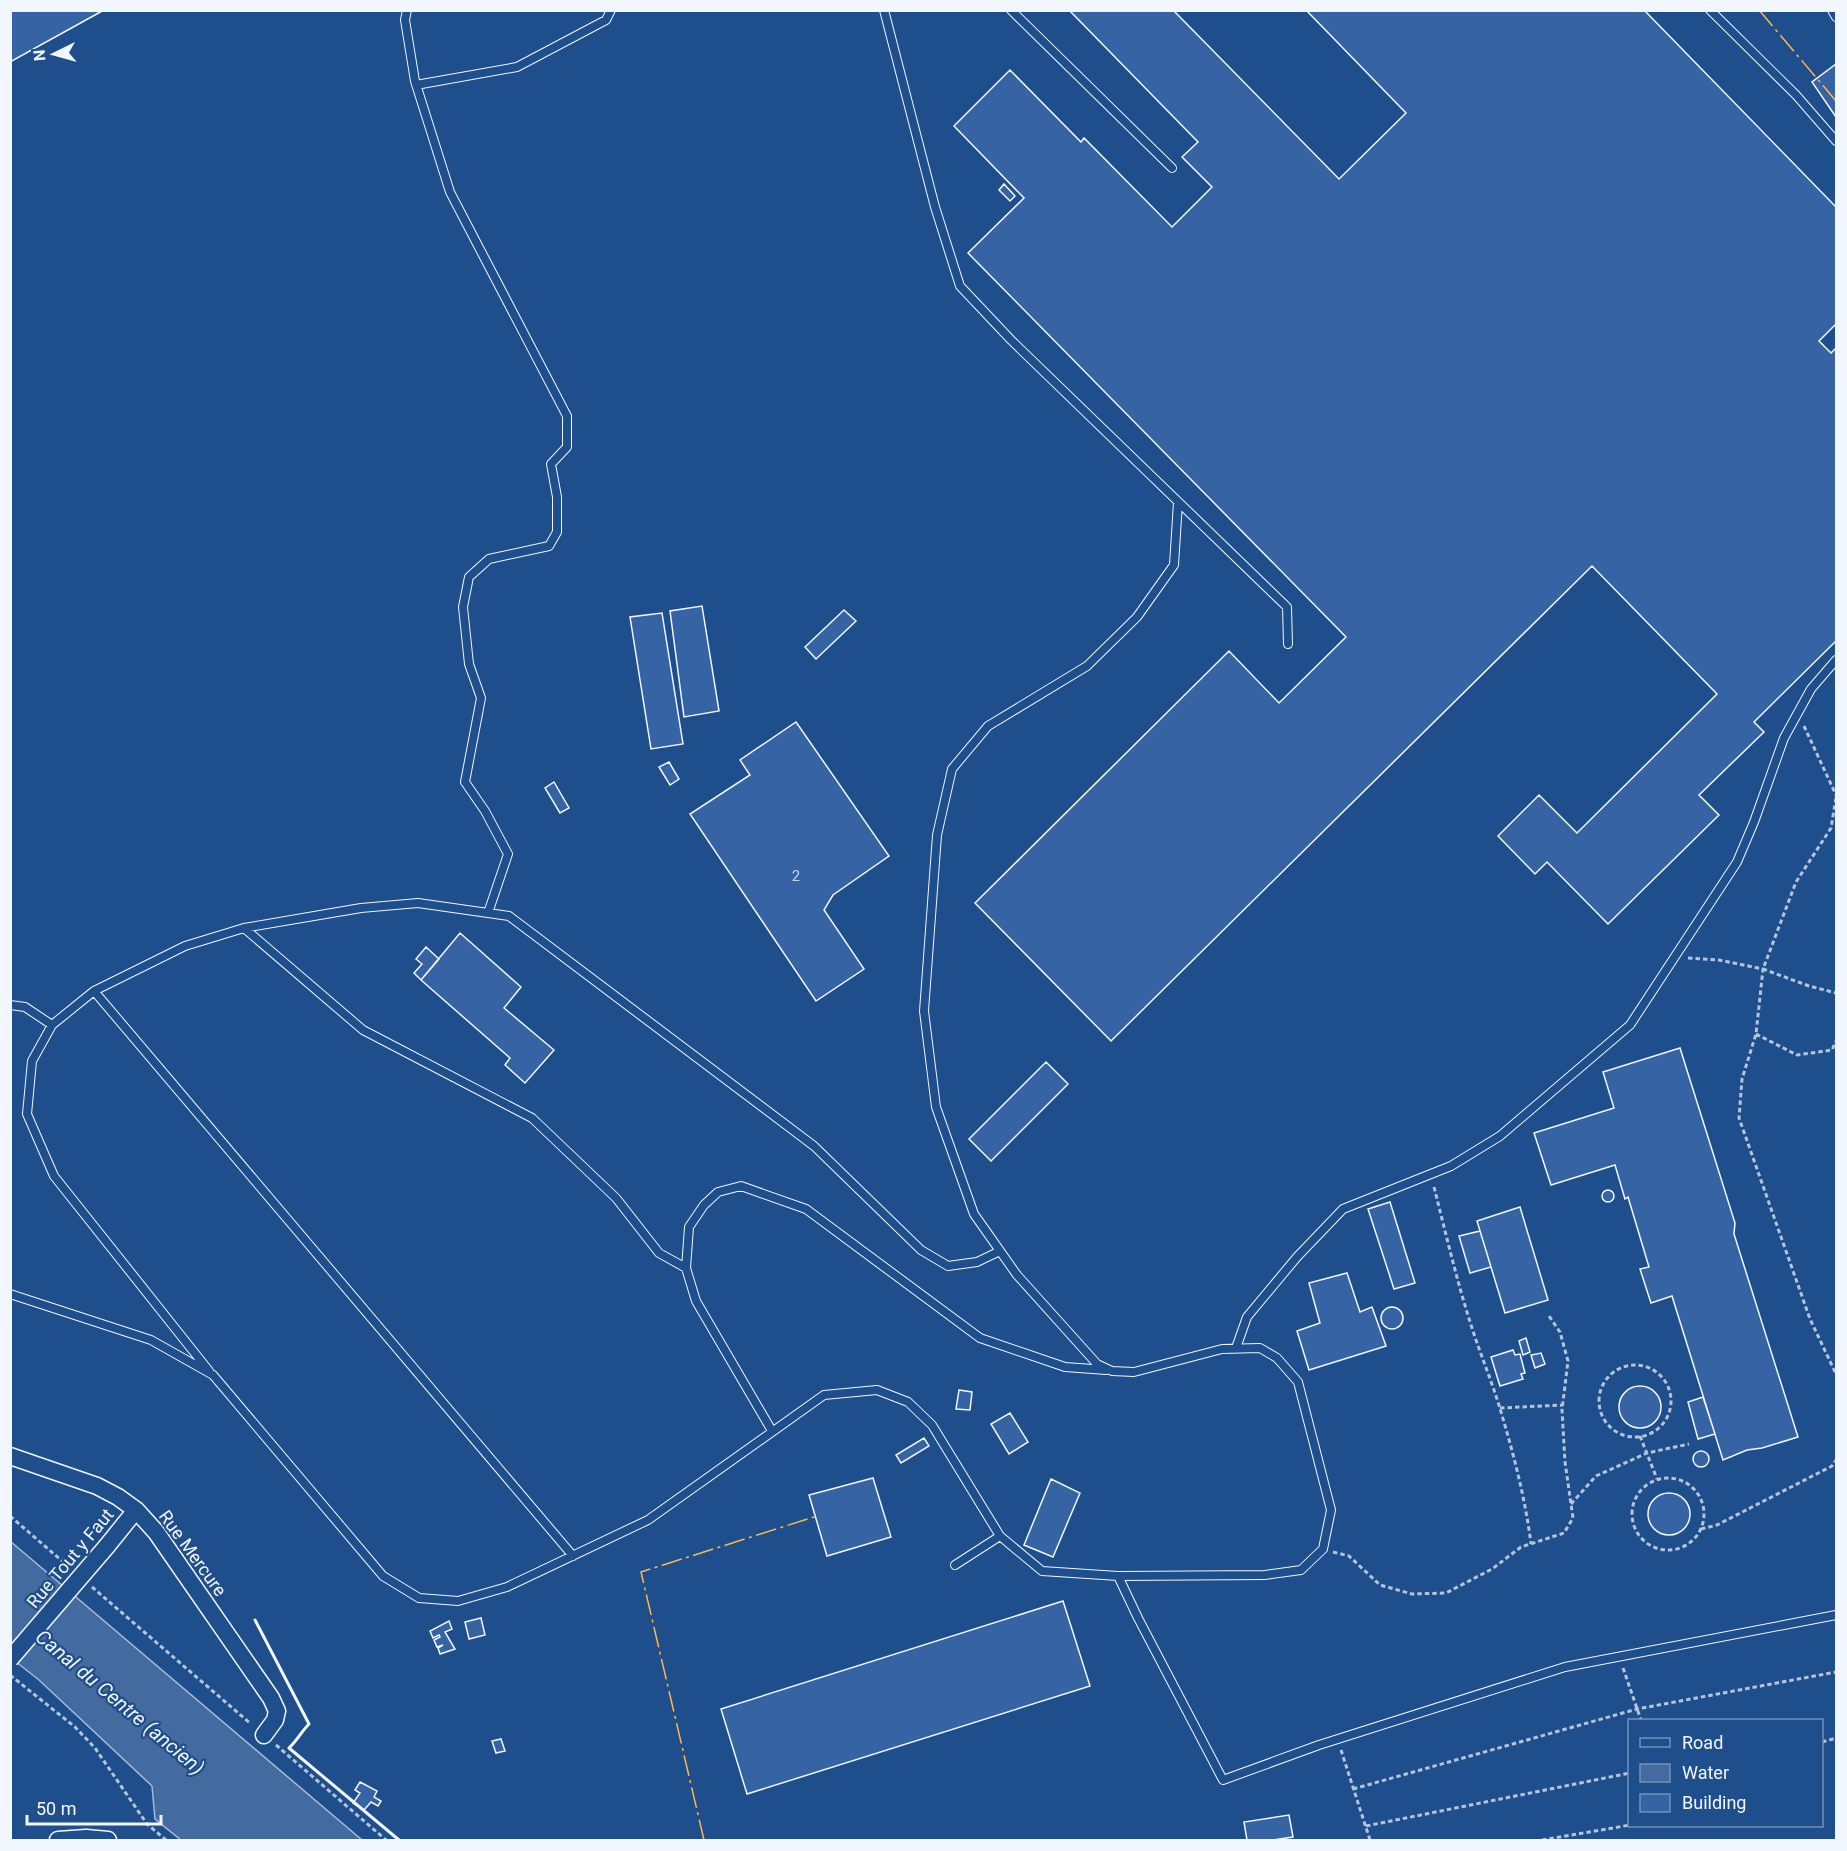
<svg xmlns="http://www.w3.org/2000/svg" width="1847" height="1851" font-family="Roboto,sans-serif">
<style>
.water{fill:#446ba0;stroke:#a8bbd7;stroke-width:1.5}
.building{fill:#3563a3;stroke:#f2f6ff;stroke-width:1.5}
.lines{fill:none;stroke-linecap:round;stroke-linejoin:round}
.service-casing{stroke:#f2f6ff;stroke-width:10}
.minor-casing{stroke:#f2f6ff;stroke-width:19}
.path{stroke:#b3c4dc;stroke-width:3;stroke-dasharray:4.5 3;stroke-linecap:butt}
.service{stroke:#1f4e8c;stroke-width:8}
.minor{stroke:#1f4e8c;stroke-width:16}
.minor-bridge-casing{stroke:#f2f6ff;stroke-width:19;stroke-linecap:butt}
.minor-bridge{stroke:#1f4e8c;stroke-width:16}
.wall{stroke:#f2f6ff;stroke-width:3}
.power{stroke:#ffb74d;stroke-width:1.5;stroke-dasharray:21 4.5 3 4.5;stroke-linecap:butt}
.labels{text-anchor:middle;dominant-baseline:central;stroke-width:4.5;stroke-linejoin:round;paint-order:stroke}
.number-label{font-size:15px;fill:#c3d1e8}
.street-label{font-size:18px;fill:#f2f6ff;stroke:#1f4e8c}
.water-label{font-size:20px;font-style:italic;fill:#f2f6ff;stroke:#1f4e8c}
</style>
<rect width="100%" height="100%" fill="#1f4e8c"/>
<!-- water -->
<path class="water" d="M10,1541l352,299h-181l-26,-21 -3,-33 -113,-106 -28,-22z"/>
<!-- building -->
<path class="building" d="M13,10h91l-94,52v-50z
M1069,10h104l166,169 67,-66 -100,-103h338l192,197v117l-17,17 12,12 5,-5v293l-82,81 10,10 -65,63 20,20 -111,109 -61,-62 -12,12 -37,-38 41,-41 38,38 140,-139 -125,-128 -481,475 -136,-138 254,-252 50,52 67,-66 -378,-384 56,-55 -70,-72 56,-56 71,72 3,-4 88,89 40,-40 -30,-30 16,-15z
M1836,64v53l-24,-35z
M1004,184l11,12 -5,5 -11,-11z
M702,606l17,105 -35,6 -14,-106z
M844,610l12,11 -40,38 -11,-12z
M662,613l21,131 -32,5 -21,-132z
M796,722l93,134 -56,39 -9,15 40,59 -48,32 -126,-187 60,-39 -10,-15z
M669,762l10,17 -9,6 -11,-18z
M554,782l15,26 -9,5 -15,-25z
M460,933l61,54 -17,21 50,42 -29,33 -20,-18 5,-7 -89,-78z
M426,947l13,12 -18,21 -7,-7 8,-9 -6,-5z
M1680,1048l55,175 -1,11 64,203 -36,11 -15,2 -24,10 -51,-164 -21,7 -11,-34 9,-2 -21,-70 -3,2 -10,-34 -64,20 -17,-52 80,-25 -11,-36z
M1046,1062l22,22 -77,77 -22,-22z
M1602 1196a6 6 0 1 1 12 0a6 6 0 1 1-12 0Z
M1390,1202l25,81 -21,6 -26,-80z
M1520,1207l28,93 -43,13 -28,-92z
M1480,1231l11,36 -21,6 -11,-37z
M1347,1273l13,39 12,-5 14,39 -77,24 -12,-39 23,-8 -11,-40z
M1381 1318a11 11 0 1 1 22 0a11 11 0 1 1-22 0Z
M1526,1338l4,14 -7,3 -4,-14z
M1513,1350l2,5 5,-1 5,19 -4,1 2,5 -23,7 -9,-29z
M1541,1353l4,11 -10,4 -4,-13z
M1619 1407a21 21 0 1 1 42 0a21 21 0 1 1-42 0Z
M959,1390l13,2 -2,18 -14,-1z
M1703,1397l12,37 -17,5 -10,-37z
M1010,1413l18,29 -19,12 -18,-30z
M924,1438l5,8 -28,17 -5,-8z
M1693 1459a8 8 0 1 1 16 0a8 8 0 1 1-16 0Z
M873,1478l18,59 -64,19 -18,-61z
M1051,1479l29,14 -27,64 -29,-12z
M1648 1514a21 21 0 1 1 42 0a21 21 0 1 1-42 0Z
M1063,1601l27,85 -343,108 -26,-85z
M481,1618l4,17 -16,4 -4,-17z
M449,1621l3,8 -7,3 10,17 -15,5 -2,-6 5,-3 -6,2 -3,-7 6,-3 -1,-2 -6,3 -3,-7z
M501,1739l4,12 -9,2 -4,-12z
M360,1782l17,9 -3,6 7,4 -3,5 -7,-4 -7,8 -11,-7 7,-10 -5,-3z
M1289,1815l4,22 -20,3h-26l-3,-18z"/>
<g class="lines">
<defs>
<path id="service" d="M407,10l-2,10 10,61 35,111 117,224v31l-16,17 6,33v35l-8,14 -60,13 -20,18 -6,30 6,57 12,34 -16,84 20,29 23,43 -20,59
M884,10l51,197 25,79 51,54 276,267 1,37
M1011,10l161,158
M1710,10l86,85 40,46
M1832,10l4,7
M416,85l101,-18 89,-47 5,-10
M244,928l117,-20 57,-5 91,13 305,230 107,104 27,16 29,-4 23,-11
M94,991l91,-45 59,-18 119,102 169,88 84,80 43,55 27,15
M10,1005l15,2 27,18
M10,1294l141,46 62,35 170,201 36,22 39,3 49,-14 141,-67 176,-125 53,-5 31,12 24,23 68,111 42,35 76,5 20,42 85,162 96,-35 246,-78 271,-52
M1236,1348l11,-31 50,-60 46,-48 108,-43 49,-30 130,-111 107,-163 17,-40 30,-84 27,-49 25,-29
M209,1371l-155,-195 -27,-62 5,-53 20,-36 42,-34 479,565
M772,1431l-76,-130 -10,-33 3,-41 15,-22 14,-13 23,-6 65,23 174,129 85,29 41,3
M955,1565l45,-29
M1118,1576l147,-1 36,-5 22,-21 8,-39 -33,-128 -21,-24 -17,-10 -38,1 -88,23 -22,-1 -15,-7 -80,-89 -43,-61 -38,-107 -12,-96 13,-176 15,-66 36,-43 99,-60 50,-49 37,-52 4,-63"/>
<path id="minor" d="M10,1456l87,30 21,11 18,13 20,22 115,166 6,13 -2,9 -11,15
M107,1546l29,-36
M58,1840l28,-2 22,2"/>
</defs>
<!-- service casing -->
<use href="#service" class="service-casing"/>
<!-- minor casing -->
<use href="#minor" class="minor-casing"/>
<!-- path -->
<path class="path" d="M1804,726l32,69
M1836,798l-5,30 -35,54 -33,87 46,17 27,7
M1688,958l31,2 44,9 -7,65 -14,45 -3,39 71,201 26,55
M1756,1034l41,21 35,-5 4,-9
M1434,1187c12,47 23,95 38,141 8,25 18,49 26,74 14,46 27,94 33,142
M1599 1401a36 36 0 1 1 72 0a36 36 0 1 1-72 0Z
M1500,1408l63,-3
M1640,1436l17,43
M1632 1514a36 36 0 1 1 72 0a36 36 0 1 1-72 0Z
M1571,1504l25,-28 51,-23 42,-9
M10,1516l59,51
M1701,1529l16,-4 115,-59 4,-6
M1333,1552l16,4 31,29 32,9 34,-1 46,-24 29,-22 43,-14 9,-15 -8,-56 -3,-52 6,-49 -8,-29 -11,-16
M92,1587l159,137
M1623,1668l18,52
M10,1675l65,52 20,21 52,76 19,16
M1822,1742l14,-4
M276,1745l110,95
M1341,1750l29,90
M1353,1789l284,-80 199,-37
M1366,1826l264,-53
M1542,1840l88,-15"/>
<!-- service -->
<use href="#service" class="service"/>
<!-- minor -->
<use href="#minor" class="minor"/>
<defs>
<path id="minor-bridge" d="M10,1659l97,-113"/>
</defs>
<!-- minor-bridge casing -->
<use href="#minor-bridge" class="minor-bridge-casing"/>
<!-- minor-bridge -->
<use href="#minor-bridge" class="minor-bridge"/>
<!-- wall -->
<path class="wall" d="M255,1620l54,104c-8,8 -12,17 -20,24l110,92"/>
<!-- power -->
<path class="power" d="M1759,10l77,91
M704,1840l-63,-268 176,-56"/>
</g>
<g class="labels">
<!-- number labels -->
<g class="number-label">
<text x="796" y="876">2</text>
</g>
<!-- street labels -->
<g class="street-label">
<text transform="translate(193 1553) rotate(54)">Rue Mercure</text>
<text transform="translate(70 1558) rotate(-50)">Rue Tout y Faut</text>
</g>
<!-- water labels -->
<g class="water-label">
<text transform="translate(120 1702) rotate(40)">Canal du Centre (ancien)</text>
</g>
</g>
<!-- border -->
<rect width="1847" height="1851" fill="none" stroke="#f2f6ff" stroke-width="24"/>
<!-- legend -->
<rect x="1628" y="1719" width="195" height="108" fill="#1f4e8c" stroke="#7391ba" stroke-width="1.5"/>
<rect x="1640" y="1738" width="30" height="9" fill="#1f4e8c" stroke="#7391ba" stroke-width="1.5"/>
<text x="1682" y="1749" font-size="18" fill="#f2f6ff">Road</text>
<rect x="1640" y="1764" width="30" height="18" fill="#446ba0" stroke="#7391ba" stroke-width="1.5"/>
<text x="1682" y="1779" font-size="18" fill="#f2f6ff">Water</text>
<rect x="1640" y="1794" width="30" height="18" fill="#3563a3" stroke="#7391ba" stroke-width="1.5"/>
<text x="1682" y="1809" font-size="18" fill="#f2f6ff">Building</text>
<!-- north arrow -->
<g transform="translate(54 54) rotate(265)" stroke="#1f4e8c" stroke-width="4.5" paint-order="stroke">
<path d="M0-4.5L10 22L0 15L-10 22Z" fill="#f2f6ff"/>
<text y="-9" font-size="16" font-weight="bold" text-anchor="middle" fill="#f2f6ff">N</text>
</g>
<!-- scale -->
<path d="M27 1815v9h134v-9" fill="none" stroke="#f2f6ff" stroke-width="3"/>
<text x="36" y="1815" font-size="18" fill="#f2f6ff" stroke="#1f4e8c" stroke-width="4.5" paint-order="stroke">50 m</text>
</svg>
